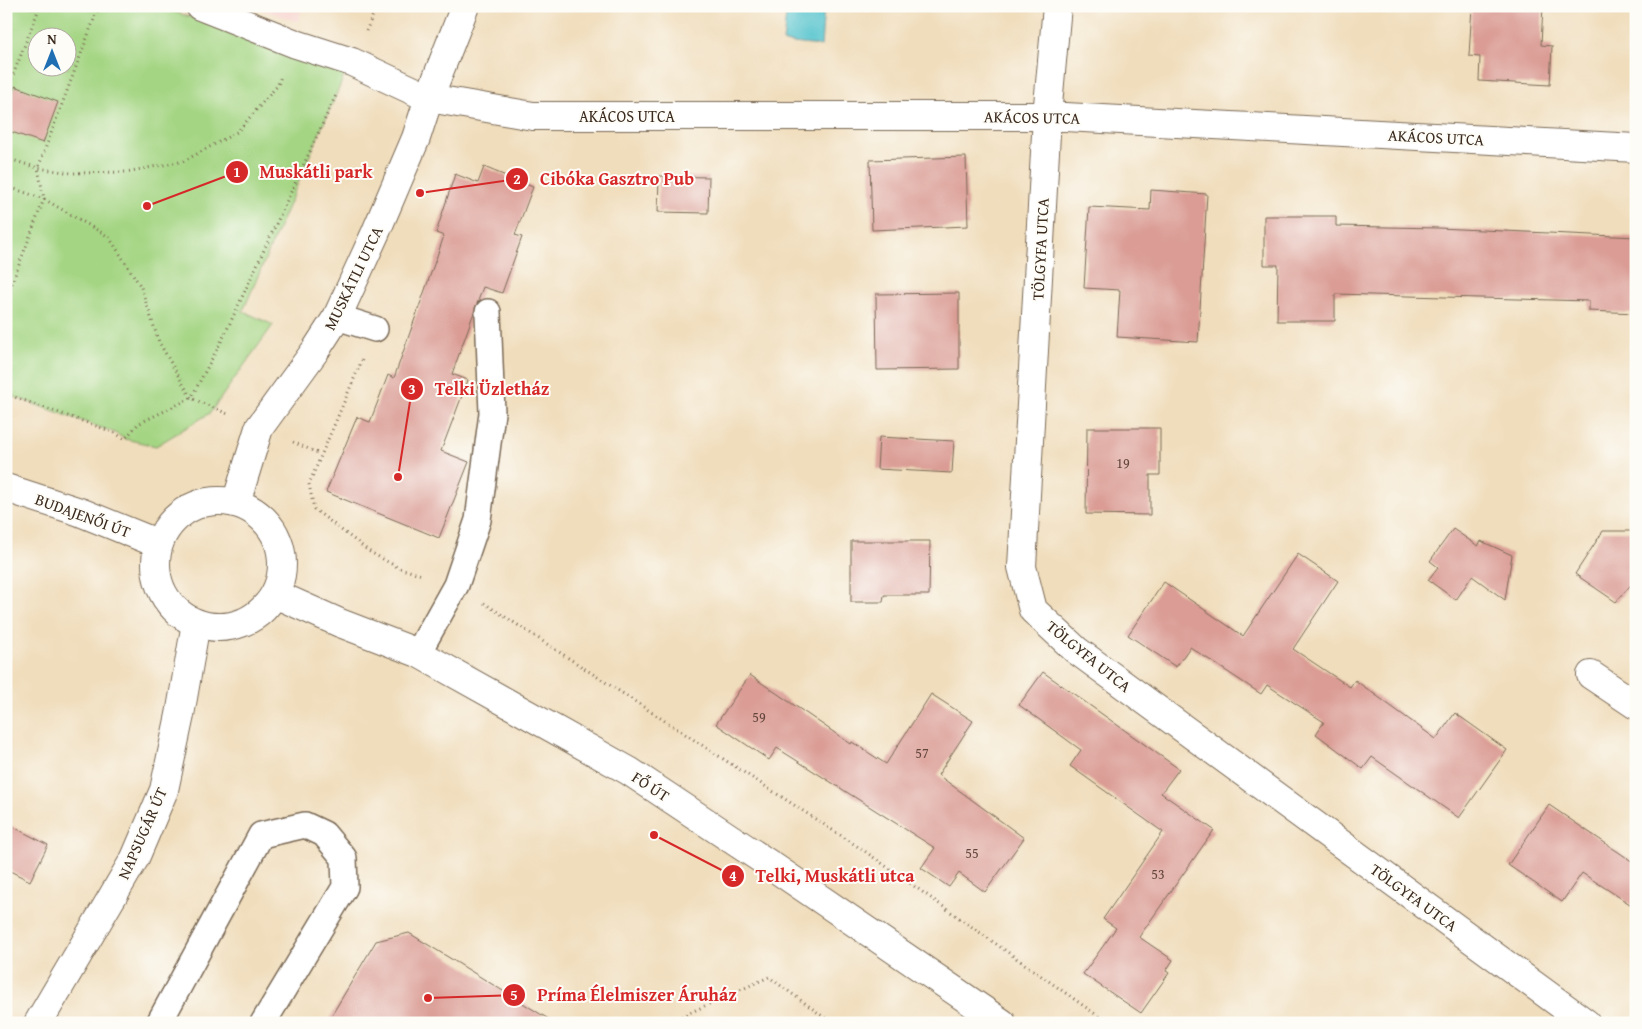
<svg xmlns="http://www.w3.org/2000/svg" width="1642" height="1029" font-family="'Gentium Book Plus',serif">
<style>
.built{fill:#f7d0ca}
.green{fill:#a4d583;stroke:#708050;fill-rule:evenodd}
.water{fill:#57c4ce;stroke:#497776}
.building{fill:#da9c94}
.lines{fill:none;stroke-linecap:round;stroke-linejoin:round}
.service-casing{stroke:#7a6955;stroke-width:28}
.pedestrian-casing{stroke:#7a6955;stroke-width:30}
.minor-casing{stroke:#7a6955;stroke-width:30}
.secondary-casing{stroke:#7a6955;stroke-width:30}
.path{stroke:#7a6955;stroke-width:3;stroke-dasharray:1 4;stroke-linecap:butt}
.service{stroke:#fff;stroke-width:25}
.pedestrian{stroke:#fff;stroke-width:28}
.minor{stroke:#fff;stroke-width:28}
.secondary{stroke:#fff;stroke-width:28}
.labels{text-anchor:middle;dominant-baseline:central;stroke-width:4;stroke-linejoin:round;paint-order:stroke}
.number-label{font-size:14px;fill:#63463c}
.street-label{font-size:16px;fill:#3b2a1e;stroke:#fdfcf7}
.leader{fill:none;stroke:#d62828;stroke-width:2}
.callout-dot{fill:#d62828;stroke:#fdfcf7;stroke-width:2}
.mark-label{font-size:15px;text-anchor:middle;font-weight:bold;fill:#fff}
.callout-label{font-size:18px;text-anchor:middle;font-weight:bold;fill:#d62828;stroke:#fdfcf7;stroke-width:4;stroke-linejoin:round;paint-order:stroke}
</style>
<rect width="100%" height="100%" fill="#fdfcf7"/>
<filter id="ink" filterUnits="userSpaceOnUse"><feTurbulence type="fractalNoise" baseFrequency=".02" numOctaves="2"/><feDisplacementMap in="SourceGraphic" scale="10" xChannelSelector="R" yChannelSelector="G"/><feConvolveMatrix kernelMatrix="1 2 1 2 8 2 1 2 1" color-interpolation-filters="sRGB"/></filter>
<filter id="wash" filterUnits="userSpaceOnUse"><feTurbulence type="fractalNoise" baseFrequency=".0096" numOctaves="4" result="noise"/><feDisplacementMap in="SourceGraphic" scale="20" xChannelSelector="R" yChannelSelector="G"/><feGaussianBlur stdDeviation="1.12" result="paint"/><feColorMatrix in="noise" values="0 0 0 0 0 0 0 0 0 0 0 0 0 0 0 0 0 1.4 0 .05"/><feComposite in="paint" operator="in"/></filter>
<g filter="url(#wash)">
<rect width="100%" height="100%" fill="#f0ddbc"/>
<!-- built -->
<path class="built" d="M251,6h52l-5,16z"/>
<!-- green -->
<path class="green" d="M6,6h153l186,68 -102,237 30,14 -63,88 -54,33 -31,-7 -12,-7 -107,-38zM38,38h30v30h-30z"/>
<!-- water -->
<path class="water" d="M787,6h37l-3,40 -38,-4z"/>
<g id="blocks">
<!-- building -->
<path class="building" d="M1472,6h71l-2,39 11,1 -2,39 -71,-4 1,-24 -11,-1z
M15,86l43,16 -15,41 -37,-13v-20z
M966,157l2,69 -96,4 -2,-70z
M484,167l49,20 -18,48 7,2 -20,56 -19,-6 -31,87 16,6 -27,71 28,11 -30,76 -113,-46 31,-75 13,5 18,-47 6,3 50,-142 -8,-3 19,-59 23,9z
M659,176l50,1 -1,36 -50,-1z
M1151,190l56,4 -9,148 -81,-5 3,-47 -36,-2 5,-81 61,3z
M1264,216h72v10l102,2 198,9v76l-47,-2v-10l-254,-7v27h-58l1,-56h-14z
M959,293v76l-82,1 -1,-76z
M1087,428h73v47h-10v40l-64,-1z
M879,437l75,4 -2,32 -75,-4z
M1453,529l25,17 3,-5 31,14 -7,45 -33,-24 -16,24 -28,-20 10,-13 -8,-6z
M1603,531h33v48l-20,23 -41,-28z
M851,541h79l-1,54h-45l-1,7h-32z
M1298,554l40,27 -45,68 57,38 5,-7 81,59 19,-26 52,37 -48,68 -87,-61 -9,12 -47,-35 8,-12 -57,-37 -6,9 -71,-47 -14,20 -48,-32 36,-53 79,54z
M1043,672l136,97 -18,24 53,37 -75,107 34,23 -7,11 3,2 -28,40 -58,-39 33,-46 -13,-9 60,-87 -93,-66 11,-16 -62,-45z
M750,675l101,69 1,-2 34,22 45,-70 42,27 -35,54 86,63 -39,54 -26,-19 -10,14 -28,-19 14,-20 -158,-100 -8,12 -53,-36z
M1549,805l87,59v44l-54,-35 -20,29 -54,-37z
M6,823l42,22 -18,36 -24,-12z
M409,933l146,90h-228l49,-82z"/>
</g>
</g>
<g filter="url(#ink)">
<use href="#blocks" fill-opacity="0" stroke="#7a6955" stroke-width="1"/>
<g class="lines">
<defs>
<path id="service" d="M337,317l38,12
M418,653l38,-68 22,-65 14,-107 -4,-101
M159,1023l102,-188 44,-10 19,9 20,24 1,29 -82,136"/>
<path id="pedestrian" d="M200,6l96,38 56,18 77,36"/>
<path id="minor" d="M1057,6l-10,110 -25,451 11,43 43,40 510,373
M429,98l104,18h514l589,32
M236,503l23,-75 56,-77 22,-34 38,-83 41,-96 13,-40 36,-92
M1591,675l45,30
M38,1023l97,-165 29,-68 16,-75 16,-92"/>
<path id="secondary" d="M6,488l74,24 79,32
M156 564a63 63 0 1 1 126 0a63 63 0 1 1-126 0Z
M275,594l65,29 78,30 211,118 146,97 227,155"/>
</defs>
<!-- service casing -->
<use href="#service" class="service-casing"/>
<!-- pedestrian casing -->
<use href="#pedestrian" class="pedestrian-casing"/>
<!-- minor casing -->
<use href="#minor" class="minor-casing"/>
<!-- secondary casing -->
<use href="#secondary" class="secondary-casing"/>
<!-- path -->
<path class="path" d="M99,6l-61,162 6,31 65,38 32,50 18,55 32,56 37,16
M366,31l11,-25
M6,93l34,-87
M6,158l32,10 33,5 55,-1 58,-11 53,-29 41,-47 3,-9
M6,186l38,13 -38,100
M362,360l-53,124 5,25 56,43 29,16 23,7
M6,394l107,38 12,7 13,-15 53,-26 33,-62 113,-243
M293,442l27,12
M484,603l379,247 245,173
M674,1023l4,-5 91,-41 63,46"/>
<!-- service -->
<use href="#service" class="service"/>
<!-- pedestrian -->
<use href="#pedestrian" class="pedestrian"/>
<!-- minor -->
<use href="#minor" class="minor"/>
<!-- secondary -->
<use href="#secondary" class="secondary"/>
</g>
</g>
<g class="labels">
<!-- number labels -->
<g class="number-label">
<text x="1123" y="463">19</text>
<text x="759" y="717">59</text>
<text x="922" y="753">57</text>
<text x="972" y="853">55</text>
<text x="1158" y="874">53</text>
</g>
<!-- street labels -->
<g class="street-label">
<text x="627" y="116">AKÁCOS UTCA</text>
<text transform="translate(1032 117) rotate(1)">AKÁCOS UTCA</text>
<text transform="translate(1436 137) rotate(3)">AKÁCOS UTCA</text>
<text transform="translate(1040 249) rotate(-87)">TÖLGYFA UTCA</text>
<text transform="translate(353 278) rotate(-64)">MUSKÁTLI UTCA</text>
<text transform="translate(83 515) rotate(20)">BUDAJENŐI ÚT</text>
<text transform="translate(1089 656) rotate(39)">TÖLGYFA UTCA</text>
<text transform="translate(651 786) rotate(33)">FŐ ÚT</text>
<text transform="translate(142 833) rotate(-66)">NAPSUGÁR ÚT</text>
<text transform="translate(1414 897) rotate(36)">TÖLGYFA UTCA</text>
</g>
</g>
<!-- callouts -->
<path class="leader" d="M147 206L237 172M420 193L517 179M398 477L412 389M654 835L733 876M428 998L514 995"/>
<g class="callout-dot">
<circle cx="147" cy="206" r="5"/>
<circle cx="420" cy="193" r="5"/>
<circle cx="398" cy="477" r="5"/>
<circle cx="654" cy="835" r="5"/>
<circle cx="428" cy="998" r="5"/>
<circle cx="237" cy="172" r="12"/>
<circle cx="517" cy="179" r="12"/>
<circle cx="412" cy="389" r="12"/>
<circle cx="733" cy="876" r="12"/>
<circle cx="514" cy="995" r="12"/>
</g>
<g class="mark-label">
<text x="237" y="177">1</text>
<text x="517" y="184">2</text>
<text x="412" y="394">3</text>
<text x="733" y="881">4</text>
<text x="514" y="1000">5</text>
</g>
<g class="callout-label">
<text x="316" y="178">Muskátli park</text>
<text x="617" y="185">Cibóka Gasztro Pub</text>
<text x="492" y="395">Telki Üzletház</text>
<text x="835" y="882">Telki, Muskátli utca</text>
<text x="637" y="1001">Príma Élelmiszer Áruház</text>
</g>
<!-- margin -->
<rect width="1642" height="1029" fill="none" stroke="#fdfcf7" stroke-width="25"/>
<!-- north arrow -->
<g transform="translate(52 52)"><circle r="24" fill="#fdfcf7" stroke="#afa8a0"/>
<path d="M0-4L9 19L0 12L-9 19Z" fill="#1f6fb2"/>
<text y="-8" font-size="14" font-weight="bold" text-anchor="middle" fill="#3b2a1e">N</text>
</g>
</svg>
